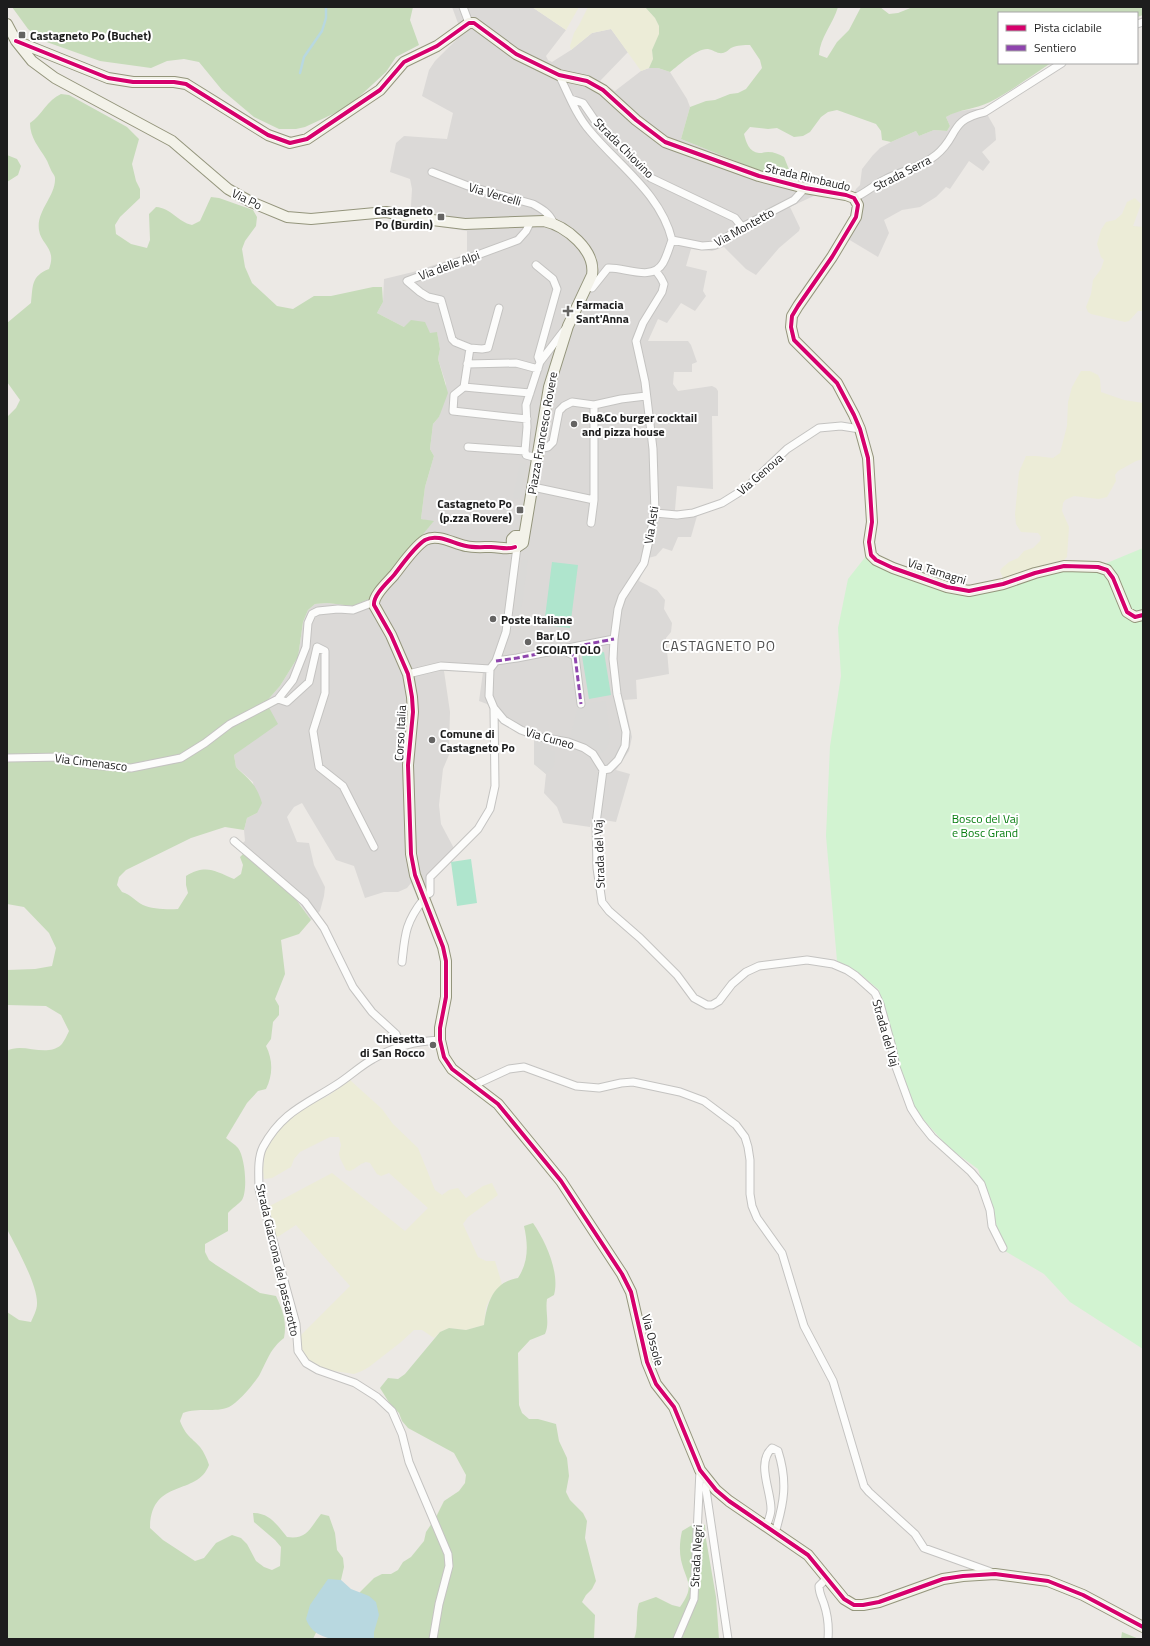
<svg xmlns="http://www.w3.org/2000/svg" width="1150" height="1646" font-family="'Titillium Web',sans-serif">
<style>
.residential{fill:#dbd9d7}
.farmland{fill:#ececd7}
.forest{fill:#c6dbb9}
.park{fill:#d2f3d1}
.pitch{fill:#afe5cd}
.parking{fill:#dad9d7}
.water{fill:#b8d8e0}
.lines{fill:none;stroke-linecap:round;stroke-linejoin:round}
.stream{stroke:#b8d8e0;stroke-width:2.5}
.street-casing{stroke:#c4c3c1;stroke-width:9}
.secondary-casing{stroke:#94957c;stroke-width:12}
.street{stroke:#fcfcfb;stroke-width:7}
.secondary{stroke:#f3f2e9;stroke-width:10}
.quiet{stroke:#8e44ad;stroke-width:3;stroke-dasharray:6 3;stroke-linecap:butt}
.cycleway-casing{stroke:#fff;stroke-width:6}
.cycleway{stroke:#d6006c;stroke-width:4}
.poi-dot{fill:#656463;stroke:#fff;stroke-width:1.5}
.labels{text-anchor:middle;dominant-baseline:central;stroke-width:4;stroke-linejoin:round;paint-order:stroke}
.poi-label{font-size:12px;font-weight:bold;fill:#1d1d1d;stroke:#fff;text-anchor:start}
.street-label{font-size:12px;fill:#1d1d1d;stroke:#fff}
.park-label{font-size:12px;fill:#087e11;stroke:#fff}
.quarter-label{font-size:14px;letter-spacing:1px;fill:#505050;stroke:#fff}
</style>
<rect width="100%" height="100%" fill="#ece9e5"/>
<!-- residential -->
<path class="residential" d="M452,7h80l34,23 -20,26 2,4 4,2 19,-12 21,-17 19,-4 17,23 -28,29 15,10 26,-20 8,-3h9l12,4 17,27 3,8 -9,32 69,28 44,15 24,12 -28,13 10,21 -1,3 -20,17 -23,27 -10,-6 -22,-22 -12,4 -21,-2 -5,17 21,5 -4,20 3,5 -11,15 -14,-8 -14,20 -9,-4 -10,22h40l3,4 6,17 -5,2v8h-18l-1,12 5,7 34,-5 4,2 2,3v25h-6l1,73 -36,-3 -2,24 11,2 13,-3 -8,28h-13l-6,14 -9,-3 -7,8 -8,2 -9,23 18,9 8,10 -1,9 8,14 -1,9 -5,6 3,36 -33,6 1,19 -13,1 8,37 -3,14 -13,19 14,4 -14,48 -24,-4 -2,9 -27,-4 -6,-16 -13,-14 2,-19 -12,-10v-25l-15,-7 -17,-12 -15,-16 -8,-3 4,-29 -39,-1 6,41 -1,32 2,6 -8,19 -4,36 2,19 16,30 -23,24 -3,7 -1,8 -12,7 -7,-17 -4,5 -9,4h-14l-19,6 -11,-32 -18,-6 -34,-57 -8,4 -7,10 10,25 12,1 5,22 11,22 -1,9 -4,15 -9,9 -11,-16 -16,-16 -47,-40 8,-7 -1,-11 3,-12 10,-5 -4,-31 -17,-15 -2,-12 9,-7 23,-46 14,-16 18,-29 5,-35 5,-12 7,-6 12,-1 26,3 60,-61 20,-23 -12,-3 4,-32 9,-31 -4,-7 3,-25 6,-7 7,-33 -8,-25 2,-10 -3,-16h-7l-26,-6 -27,-14 6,-11 1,-23 29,-7 54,-18v-23l-57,-9 2,-33 -2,-10 -20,-7 6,-29 8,-7 43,3 6,-26 -31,-17 7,-26 6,-9 27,-27z
M973,109h11l11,19 1,12 -14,12 8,10 -7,9 -14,-10 -19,28 -4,-2 -10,10 -16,10 -18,3 -18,10 5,13 -11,24 -35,-21 12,-28 -4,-7 5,-12 4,-4 2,-16 11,-14 7,-7 11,-6 25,-11 3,5 15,-6 13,1 3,-5 -4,-9 9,-5z"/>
<!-- farmland -->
<path class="farmland" d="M532,7h47l-13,23z
M588,7h57l10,11 4,8v9l-7,15 1,9 -4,9 -8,3 -30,-42 -19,4 -21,17 -1,-4 4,-13 5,-8z
M1135,198l6,6 -8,22 10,1v84h-5l-9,10 -4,1 -34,-8 -3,-2 -2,-5 5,-13 2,-14 8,-11 3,-9 -3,-3 -4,-13 4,-14 5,-8 9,-2 7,-6 5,-12z
M1081,371h9l8,4 2,4 1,13 23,8 19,3v56l-7,2 -18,10 -3,4 1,6 -9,16 -8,2 -25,-3 -9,4 -2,3 -1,8 7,16 -2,30 -3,3 -18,4 -26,10 -17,4 -3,-7 2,-3 7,-6 9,-4 6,-7 9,-3 7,-7 1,-4 -3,-4 -17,-1 -5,-8 -1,-10 4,-42 7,-16h10l17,2 7,-5 7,-27 1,-24 4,-15z
M350,1080l32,29 11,15 25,24 17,42 7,5 7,-5 9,-2 8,10 17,-12 9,-3 6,12 -30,22 -5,7 15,33 8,4h9l7,23 -12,15 -4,8 -2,18 -18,5 -17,-2 -9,4 -6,6 -12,-8h-8l-13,12 -32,25 -7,4 -8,3 -26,-4 -17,-8 -8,-7 -2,-8v-12l49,-49 -54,-61 -20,13 -8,-31 64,-34 73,58 23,-23 -39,-35 -8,3 -4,-2 -7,-11 -4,-1 -5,2 -7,5 -4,2 -4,-1 -6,-12 -1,-4 2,-9 -2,-8h-9l-30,15 -6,7 -3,8 -19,11 -8,1 -1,-9 2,-19 16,-25 13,-13 13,-8 21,-9z"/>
<!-- forest -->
<path class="forest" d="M12,7h401l-3,13 9,25 -23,12 -10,15 -38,35 -43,20 -9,2h-17l-25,-12 -32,-27 -23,-28 -15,-3 -17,2 -16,7 -51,-7 -59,-21 -13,-11z
M645,7h193c-5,17 -18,30 -19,48l8,3 10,-16 12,-12 12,-23h19l9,7 9,-1 15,-6h230v8l-6,2v-4h-138v50h52c-20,13 -40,28 -61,39 -14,7 -30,7 -44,15l4,9 -3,5 -13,-1 -15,6 -3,-5 -25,11 -9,-2 -1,-9 -5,-7 -39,-14 -9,2 -7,5 -11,15 -7,4 -9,1 -17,-9 -9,1 -18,-2 -6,7c2,8 5,18 15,19 3,0 6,-1 9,-1 6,0 11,2 16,5l10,25 -44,-15 -69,-28 9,-32 16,-6 9,-1 15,-6 8,-1 8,-4 16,-21 -2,-8 -10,-15c-6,0 -13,0 -19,3 -3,2 -4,4 -8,5 -6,1 -9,-3 -15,-4 -11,-1 -29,16 -38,23l-12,-4h-9l4,-9 -1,-9 7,-16v-8l-4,-8z
M61,94l8,1 58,32 12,12 -7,25 4,17 4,8v9l-20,19 -5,8 1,9 15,10 16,4 3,-8 -1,-26 7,-7c15,1 22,15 36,18l8,-4 11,-24 8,1 34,12 4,7 -1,9 -11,15 -3,8 3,18 7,16 25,23 16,3 21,-13h17l42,-9h9l1,15 -6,11 27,14 7,-7 14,2 5,11 7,-1 3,17 -2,10 10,34 -9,24 -6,7 -3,25 4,7 -9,31 -4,32 13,2 -65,78 -16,7 -26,-3 -12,1 -7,6 -5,12 -5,35 -18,29 -14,16 12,22 -44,31 2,12c13,13 20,16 26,36l-5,10 -10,5 -3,12 -19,-3 -34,11 -65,32 -7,7 -2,8 5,7c10,3 13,9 21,13 8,4 26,5 35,4l10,-16 -2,-8v-9c20,-12 29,-5 48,3l7,-5 2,-9 -3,-8 3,-3 49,40 19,26 -12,14 -18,6 4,34 -10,25 4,7v9l-6,7 -2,17 -5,7c7,14 7,29 0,43l-8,2 -11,12 -21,35c3,3 9,6 12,10 7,9 10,42 4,52 -3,4 -10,8 -14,13v18l-23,13v8l4,8 7,5 44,28 16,3c7,15 11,26 8,42 -14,11 -16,21 -24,36 -5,9 -22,29 -31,33 -14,6 -31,0 -46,6l-3,8c6,15 10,15 20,26 4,5 7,12 9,18 -12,32 -58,12 -59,63l13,12 32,21 9,-3 12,-15 16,-8 9,3 6,6 9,17 8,6 8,3 8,-4 1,-19 -6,-7 -21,-18 -1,-9c17,0 24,12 34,24 20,3 23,-9 34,-23l8,2 6,17 2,17 6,8 1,9 -3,13 -28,59h-306v-327l12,8 12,2c2,-5 6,-12 6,-18 1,-19 -21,-57 -30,-75v-178c15,-9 39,7 54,-6 3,-3 6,-10 8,-14l-8,-16 -15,-9 -39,-1v-35l28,-1 17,-3 4,-18 -7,-15 -25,-26 -17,-3v-487l9,-9 4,-8 -13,-18v-59l24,-20c2,-17 0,-27 18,-34 8,-21 -8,-24 -10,-39 -3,-19 17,-34 16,-52 0,-3 -3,-5 -4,-8 -2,-4 -3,-8 -5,-11 -7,-12 -16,-21 -16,-36 12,-8 17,-23 31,-29z
M7,155l10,4 4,7 -3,9 -11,7z
M533,1223c13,19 27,50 21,72l-7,4c-2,13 3,24 -2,35l-15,6 -12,13 1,52 3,8 7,6h9l18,5 3,17 8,17 2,18 -3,16 4,8 13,13 4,8 -2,17 11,43 -4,8 -6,6 -4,7 13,13 -1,24h-266l32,-47 14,-14 8,-4h9l7,-4 5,-8 8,-5 13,-16 2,-9 10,-15 8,-16 15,-10 6,-8 1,-8 -12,-22 -46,-25 -6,-7 -3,-8 -9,-9 -10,-16 8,-10 10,1 7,-5 35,-42 9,-4 17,2 18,-5c3,-22 9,-43 34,-47 11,-17 10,-34 6,-52z
M697,1522l8,3 1,14 10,58 3,42h-85c5,-12 1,-24 5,-36l17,-6 16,8 8,2c16,-22 6,-25 1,-47 -2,-10 -1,-20 1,-29z
M1122,1632l17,7h-18z"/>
<!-- park -->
<path class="park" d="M1143,548v801l-73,-47 -26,-28 -39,-23 -27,-82 -29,-21 -36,-40 -16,-46 -18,-72 -19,-16 -23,-13 -11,-125 4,-90 11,-70 -3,-48 10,-49 22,-28 35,17 37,14 38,5 34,-8 36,-15 52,1z"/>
<!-- pitch -->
<path class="pitch" d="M552,562l26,3 -8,63 -26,-3z
M604,652l7,43 -22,4 -7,-43z
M471,859l6,44 -20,3 -6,-44z"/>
<!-- parking -->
<path class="parking" d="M545,363l7,1 -12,64 -4,-2z
M520,463l6,1 -6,35 -7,-1z
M522,559l6,1 -9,66 -6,-1z
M606,701l4,36 -2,9 -6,7 -14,-8 -1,1 -17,-8 8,-31 10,-4z
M534,739l18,4 -1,8h4l-1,14 -8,9 -12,-10z"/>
<!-- water -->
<path class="water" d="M328,1579l13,1 10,9 18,7 7,6 3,13 -5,17v7c-24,0 -58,7 -68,-20l4,-14z"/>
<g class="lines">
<!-- stream -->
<path class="stream" d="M300,73l4,-16 18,-26 4,-13v-11"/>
<defs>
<path id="street" d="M463,7l6,16
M1137,24l6,-2
M559,75c9,18 17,40 31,56 29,35 71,63 82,109
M571,99l12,4 13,19 55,56 84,40 7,9
M432,172l36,14 65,18c9,5 16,9 20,18
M854,198c12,-5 21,-14 32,-19 16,-8 36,-12 50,-24 23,-18 12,-35 49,-43l77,-49
M672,240l30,6 13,-1 27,-18 52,-27 11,-12
M536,265l17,14 4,10 -19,68 2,5
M587,286l5,2 16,-20c17,-1 44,14 55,-5 4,-7 6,-15 9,-23
M470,348l12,1 6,-1 11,-40
M467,364l49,-1 22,6
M464,387l66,6
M527,419l-74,-8 1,-16 10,-8 6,-39 -15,-6 -3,-3 -11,-39 -13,-3 -8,-5 -13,-11 111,-41 8,-9 5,-10
M468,447l57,4
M538,449l10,-2 5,-5 6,-31 5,-5 8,-4 22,3 27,-6 25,-3
M537,458l-11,-3 -1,-4 2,-24 -1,-22 14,-43 26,-34
M533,487l61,13
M655,513l22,2 16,-2 29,-10 24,-15 41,-39 32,-21 22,-2 19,3
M591,523l3,-23v-95
M560,649l15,7 6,48
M496,661l21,-3 97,-19
M408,674l33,-8 49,3
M278,699l9,3 22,-20 8,-35 8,4v42l-12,38 6,36 24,19 31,61
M494,708l10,12 17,10 19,7 28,5 16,6 9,6 10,16
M7,758l56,-1 27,8 41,3 50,-10 24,-15 25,-19 48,-25 15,-19 13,-33 2,-24 4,-9 6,-3 20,-2 15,1 21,-8
M603,770l-7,53 1,45 5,34 7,9 31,27 37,37 17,23 13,7h5l7,-4 13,-17 14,-12 13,-6 48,-6 26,4 14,6 9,6 19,17 5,11 12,43 4,20 15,41 9,14 12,15 39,35 10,12 9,26 2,16 11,22
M603,770l6,-1 9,-9 7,-14 1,-14 -9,-38 -4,-35 1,-20 4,-30 4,-12 22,-34 11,-50 -2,-64 -8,-67 -9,-41 7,-18 19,-31 2,-8 -3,-6 -5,-7
M234,841l71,61 19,26 29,59 19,25 24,22 5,12
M423,897l7,-4v-16l48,-48 12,-20 5,-23 -1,-78 -5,-12 1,-27 6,-8 10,-29 11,-85
M402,962c3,-27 3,-39 21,-62
M472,1086l37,-17 15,-2 52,19 23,2 22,-5 12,-1 47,10 24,9 32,24 9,12 3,10 2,13v34l2,12 5,12 25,35 22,73 29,55 31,105 5,6 46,42 9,14 67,24
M707,1479l-1,11 22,149
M766,1527c2,-6 5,-12 5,-18 0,-19 -15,-46 1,-61l6,3c10,31 6,52 -3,82
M827,1578l-8,8c0,7 3,12 5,18 4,12 5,23 4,35
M433,1639l6,-35 10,-38 -1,-12 -39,-92 -7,-28 -10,-23 -15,-14 -22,-14 -37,-13 -12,-7 -8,-12 -2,-27 -37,-135c0,-13 -2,-30 4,-42 19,-35 42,-42 73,-62 13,-8 24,-19 37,-26 20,-12 44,-18 67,-19
M677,1639l17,-40 6,-129"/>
<path id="secondary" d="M7,24l9,17 16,20 23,17 117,63 56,48 23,13 36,15 24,2 75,-7 38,7 41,5 79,-3c22,5 52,29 48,54l-24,51 -19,61 -26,156 -6,4c-4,-1 -6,-4 -5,-8l3,-3h4l4,4
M16,41l92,37 25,4h41l12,2 82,51 22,8 17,-4 73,-49 24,-28 33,-16 32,-23h5l42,31 43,21 28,6 16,9 33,30 29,22 94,34 46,12 41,7 8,3 4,7 -2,12 -24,40 -34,49 -6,10 -1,11 3,13 43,43 17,32 6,14 8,29 4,64 -3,20 2,13 5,5 17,8 54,19 22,4 34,-7 32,-11 29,-7 34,1 9,3 6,8 14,34 8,5 8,-2
M515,547c-8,3 -15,0 -24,0 -8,0 -17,1 -25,-1 -12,-2 -28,-13 -41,-6 -11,7 -23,25 -31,35 -6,7 -21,20 -20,30l17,30 17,39 4,23 1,15 -5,53 3,89 4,21 28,72 3,14v36l-6,31v12l4,17 8,12 46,35 63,77 61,93 9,18 16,70 9,22 18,23 26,63 16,20 13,11 79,54 36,44 10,6h9l16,-3 64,-23 20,-3 32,-2 53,7 35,14 60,32"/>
</defs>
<!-- street casing -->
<use href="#street" class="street-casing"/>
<!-- secondary casing -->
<use href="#secondary" class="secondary-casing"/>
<!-- street -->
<use href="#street" class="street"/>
<!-- secondary -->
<use href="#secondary" class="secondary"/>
<!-- quiet -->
<path class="quiet" d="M560,649l15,7 6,48
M496,661l21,-3 97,-19"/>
<defs>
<path id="cycleway" d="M16,41l92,37 25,4h41l12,2 82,51 22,8 17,-4 73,-49 24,-28 33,-16 32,-23h5l42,31 43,21 28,6 16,9 33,30 29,22 94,34 46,12 41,7 8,3 4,7 -2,12 -24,40 -34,49 -6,10 -1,11 3,13 43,43 17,32 6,14 8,29 4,64 -3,20 2,13 5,5 17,8 54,19 22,4 34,-7 32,-11 29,-7 34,1 9,3 6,8 14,34 8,5 8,-2
M515,547c-8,3 -15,0 -24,0 -8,0 -17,1 -25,-1 -12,-2 -28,-13 -41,-6 -11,7 -23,25 -31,35 -6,7 -21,20 -20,30l17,30 17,39 4,23 1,15 -5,53 3,89 4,21 28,72 3,14v36l-6,31v12l4,17 8,12 46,35 63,77 61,93 9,18 16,70 9,22 18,23 26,63 16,20 13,11 79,54 36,44 10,6h9l16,-3 64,-23 20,-3 32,-2 53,7 35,14 60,32"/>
</defs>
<!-- cycleway casing -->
<use href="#cycleway" class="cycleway-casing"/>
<!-- cycleway -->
<use href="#cycleway" class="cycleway"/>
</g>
<!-- markers -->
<g class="poi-dot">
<rect x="18" y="31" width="8" height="8" rx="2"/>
<rect x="437" y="213" width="8" height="8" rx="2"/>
<path d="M566 305h4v4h4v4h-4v4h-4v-4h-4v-4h4z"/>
<circle cx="574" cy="424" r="4"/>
<rect x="516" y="506" width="8" height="8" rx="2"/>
<circle cx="493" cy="619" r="4"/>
<circle cx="528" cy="642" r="4"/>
<circle cx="432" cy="740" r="4"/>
<circle cx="433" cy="1045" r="4"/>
</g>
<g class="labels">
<!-- poi labels -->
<g class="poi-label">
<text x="30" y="35">Castagneto Po (Buchet)</text>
<text x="433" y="210" text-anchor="end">Castagneto<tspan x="433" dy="14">Po (Burdin)</tspan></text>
<text x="576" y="304">Farmacia<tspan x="576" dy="14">Sant'Anna</tspan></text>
<text x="582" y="417">Bu&amp;Co burger cocktail<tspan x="582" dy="14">and pizza house</tspan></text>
<text x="512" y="503" text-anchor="end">Castagneto Po<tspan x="512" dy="14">(p.zza Rovere)</tspan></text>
<text x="501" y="619">Poste Italiane</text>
<text x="536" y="635">Bar LO<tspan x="536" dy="14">SCOIATTOLO</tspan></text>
<text x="440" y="733">Comune di<tspan x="440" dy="14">Castagneto Po</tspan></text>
<text x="425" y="1038" text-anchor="end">Chiesetta<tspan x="425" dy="14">di San Rocco</tspan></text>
</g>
<!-- street labels -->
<g class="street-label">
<text transform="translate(624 148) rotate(45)">Strada Chiovino</text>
<text transform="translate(902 173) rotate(-27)">Strada Serra</text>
<text transform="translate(808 177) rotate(13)">Strada Rimbaudo</text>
<text transform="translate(495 194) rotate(16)">Via Vercelli</text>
<text transform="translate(247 199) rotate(26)">Via Po</text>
<text transform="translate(744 227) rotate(-29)">Via Montetto</text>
<text transform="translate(449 265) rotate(-20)">Via delle Alpi</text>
<text transform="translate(542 433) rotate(-80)">Piazza Francesco Rovere</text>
<text transform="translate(760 474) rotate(-41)">Via Genova</text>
<text transform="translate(651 525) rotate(-81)">Via Asti</text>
<text transform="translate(937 571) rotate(18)">Via Tamagni</text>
<text transform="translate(400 733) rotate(-87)">Corso Italia</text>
<text transform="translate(550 738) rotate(16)">Via Cuneo</text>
<text transform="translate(91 762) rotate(7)">Via Cimenasco</text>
<text transform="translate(599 854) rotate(-92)">Strada del Vaj</text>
<text transform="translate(886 1033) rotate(74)">Strada del Vaj</text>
<text transform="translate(278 1260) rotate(77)">Strada Giaccona del passarotto</text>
<text transform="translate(653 1340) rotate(75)">Via Ossole</text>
<text transform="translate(696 1556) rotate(-87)">Strada Negri</text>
</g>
<!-- park labels -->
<g class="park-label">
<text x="985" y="818">Bosco del Vaj<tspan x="985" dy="14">e Bosc Grand</tspan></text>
</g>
<!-- quarter labels -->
<g class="quarter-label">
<text x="719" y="645">CASTAGNETO PO</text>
</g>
</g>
<!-- border -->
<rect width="1150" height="1646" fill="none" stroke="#1d1d1d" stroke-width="16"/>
<!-- legend -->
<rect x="998" y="12" width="140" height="52" fill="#ffffff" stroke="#a5a5a5"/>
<rect x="1006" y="25" width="20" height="6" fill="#d6006c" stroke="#a5a5a5"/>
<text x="1034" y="32" font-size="12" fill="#1d1d1d">Pista ciclabile</text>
<rect x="1006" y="45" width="20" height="6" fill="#8e44ad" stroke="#a5a5a5"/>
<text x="1034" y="52" font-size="12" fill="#1d1d1d">Sentiero</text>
</svg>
